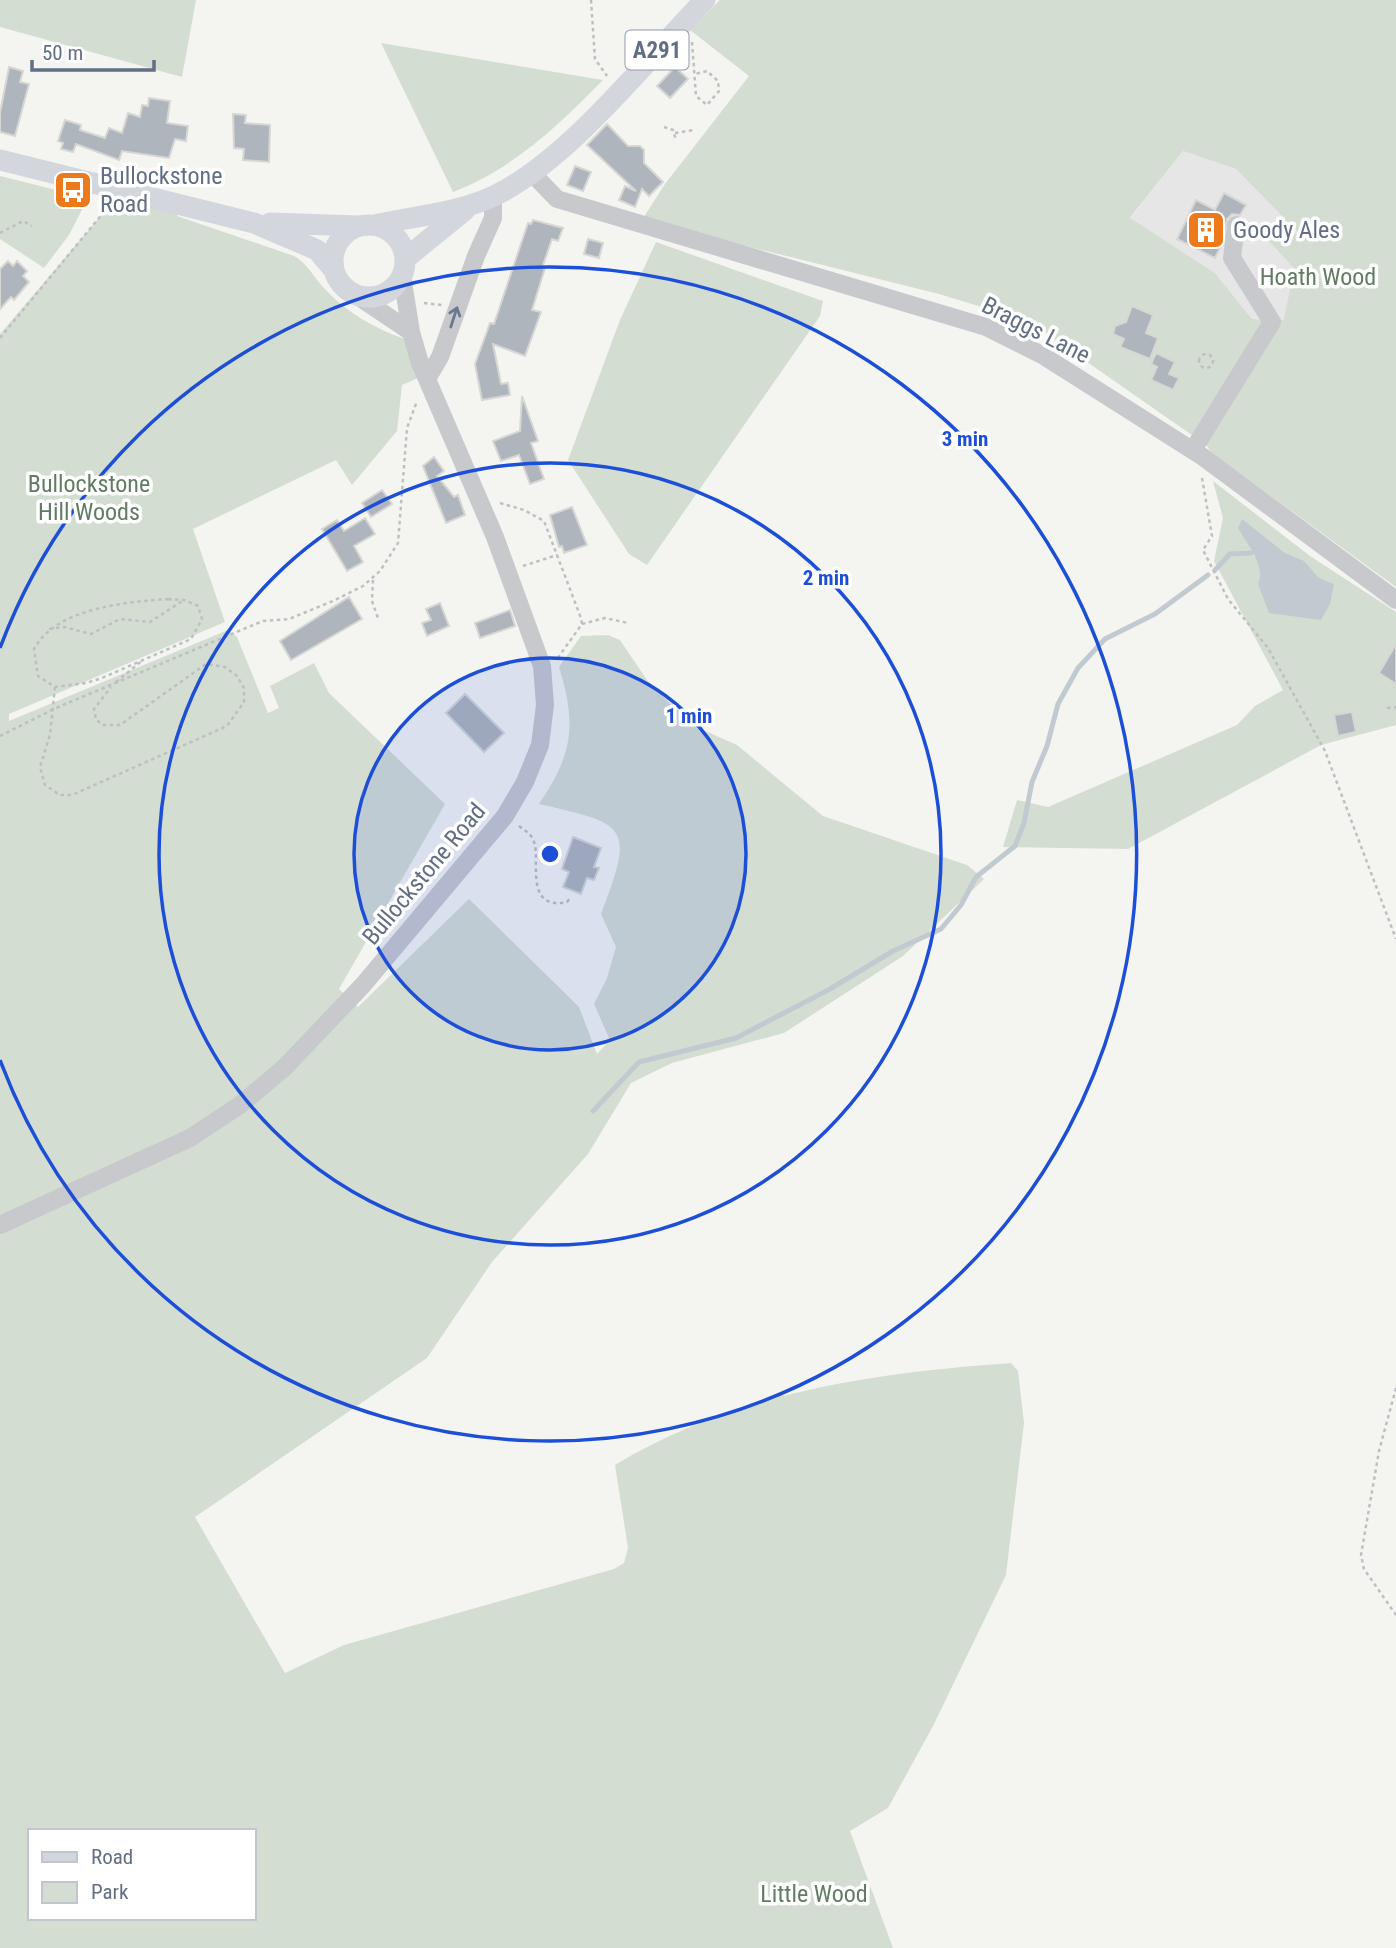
<svg xmlns="http://www.w3.org/2000/svg" width="1396" height="1948" font-family="'Roboto Condensed',sans-serif">
<style>
.built{fill:#e5e6e5}
.green{fill:#d4ddd2;fill-rule:evenodd}
.water{fill:#c2cad1}
.lines{fill:none;stroke-linecap:round;stroke-linejoin:round}
.stream{stroke:#c2cad1;stroke-width:5}
.building{fill:#afb5bc;stroke:#d6d7d4;stroke-width:2}
.path{stroke:#bebfc2;stroke-width:2.5;stroke-dasharray:3.5 3.5;stroke-linecap:butt}
.minor{stroke:#c7c9cd;stroke-width:18}
.major{stroke:#d3d6dc;stroke-width:21}
.oneway{stroke:#6c778b}
.ring{fill:none;stroke:#1d4ed8;stroke-width:3.5}
.labels{text-anchor:middle;dominant-baseline:central;stroke-width:7;stroke-linejoin:round;paint-order:stroke}
.shield{fill:#fff;stroke:#919aa9;stroke-width:2}
.shield-label{font-size:23px;font-weight:bold;fill:#626e84}
.poi-label{font-size:24px;fill:#626e84;stroke:#fff;text-anchor:start}
.park-label{font-size:24px;fill:#627b62;stroke:#fff}
.street-label{font-size:24px;fill:#626e84;stroke:#fff}
.centre{fill:#1d4ed8;stroke:#fff;stroke-width:3.5}
.ring-label{font-size:21px;text-anchor:middle;font-weight:bold;fill:#1d4ed8;stroke:#fff;stroke-width:7;stroke-linejoin:round;paint-order:stroke}
</style>
<rect width="100%" height="100%" fill="#f4f5f1"/>
<!-- built -->
<path class="built" d="M1183,151l53,18 63,66 -14,85 -33,-1 -37,-46 -85,-54z"/>
<!-- green -->
<path class="green" d="M0,0h196l-14,77 -182,-50z
M720,0h676v587l-184,-134 -6,-8 -169,-118 -29,-12 -69,-21 -297,-74 23,-36 84,-108 -59,-46zM1183,151l53,18 63,65 -30,7 25,27 -10,52 -32,-1 -37,-46 -85,-55zM1132,306l21,9 -7,18 12,5 -8,20 -29,-12 3,-7 -11,-7 5,-8 7,3z
M381,43l222,37c-44,45 -90,89 -150,112z
M0,176l88,22 -19,37 -25,33 -44,-29z
M122,191l59,16 -4,9 117,40c14,8 18,19 29,31 23,25 50,41 82,52l13,39 -16,7 -5,46 -45,54 -16,-25 -143,69 32,93 -216,92v7l219,-91 9,7 31,76 11,-5 -9,-22 44,-23 15,30 116,111 -106,185 19,18 111,-108 110,108 18,47 13,-14 -16,-36 13,-26 9,-31 -15,-33c35,-90 25,-90 -62,-110 34,-50 38,-79 20,-137l22,-31 27,-1 12,5 27,40 27,28 29,22 34,15 86,71 144,49 17,14 -81,77 -119,77 -112,30 -41,20 -43,71 -96,108 -65,96 -232,159 90,156 59,-28 270,-76 10,-6 4,-15 -13,-83c121,-73 258,-92 396,-102l7,8 6,52 -18,152 -73,151 -45,82 -38,23 43,117h-893v-1614zM30,1831h224v87h-224z
M656,242l167,59 -3,15 -173,249 -18,-11 -61,-94 52,-140z
M1213,481l97,75 86,56v43l-5,-2 -12,20 17,11v41l-75,20 -193,104 -125,-2 14,-47 31,7 189,-82 18,-19 28,-16 -69,-129 9,-43z"/>
<!-- water -->
<path class="water" d="M1242,519l43,34 19,8 15,17 15,6 -4,20 -9,16 -52,-7 -11,-29c8,-19 -10,-38 -20,-56z"/>
<g class="lines">
<!-- stream -->
<path class="stream" d="M1215,570l15,-16 21,-1
M593,1111l46,-49 97,-24 94,-49 63,-38 48,-22 20,-24 15,-28 39,-31 9,-23 8,-41 15,-36 11,-42 20,-36 27,-29 50,-25 53,-39"/>
</g>
<!-- building -->
<path class="building" d="M9,67l14,4 -3,11 9,2 -14,52 -15,-4v-19z
M675,67l13,12 -18,19 -13,-12z
M149,98l21,3 -3,22 21,3 -2,15 -11,-2 -6,19 -47,-7 -3,9 -43,-16 -3,8 -12,-3 2,-6 -5,-2 7,-21 16,5 -1,5 25,8 4,-10 13,5 6,-20 12,4 2,-12 6,1z
M233,114l13,1 -1,8 25,2 -1,37 -26,-2 1,-11 -10,-1z
M607,124l21,22h12l4,4v13l19,19 -14,14 -7,-7 -7,18 -16,-7 6,-14 11,5 -49,-46z
M575,166l16,6 -8,19 -16,-6z
M1224,193l22,12 -6,10 -8,-1 -5,5 -5,25 -7,14 -38,-19 19,-39 19,10z
M533,220l30,8 -5,13 -6,-2 -10,29h3l-13,42 9,2 -16,44 -32,-12 8,40 7,-1 2,12 -28,5 -7,-36 15,-41 4,1 34,-101 3,1z
M588,239l15,4 -4,15 -15,-4z
M8,261l5,5 4,-5 10,10 -4,5 6,6 -15,18 -3,-3 -11,12v-40z
M1132,306l21,9 -7,18 12,5 -8,21 -30,-12 4,-8 -11,-5 2,-8 11,-4z
M1156,353l19,9 -6,12 10,4 -6,12 -22,-10 6,-13 -6,-3z
M522,396l16,45 -7,2 13,36 -14,5 -11,-29 -18,6 -8,-20 27,-10z
M434,457l10,14 -7,5 17,21 4,-2 7,20 -19,8 -23,-57z
M382,490l10,14 -21,13 -9,-14z
M572,507l15,38 -23,8 -2,-7 -3,1 -9,-32z
M365,518l10,16 -21,12 9,16 -16,9 -25,-42 15,-9 7,11z
M349,597l13,22 -71,41 -11,-19z
M440,603l9,23 -22,10 -5,-13 9,-3 -5,-11z
M510,610l5,16 -35,12 -5,-15z
M1396,644v40l-17,-11z
M465,694l39,39 -20,19 -38,-39z
M1352,712l4,20 -18,4 -4,-21z
M573,837l28,11 -7,19 5,1 -5,12 -7,-2 -6,16 -18,-7 6,-15 -7,-3z"/>
<g class="lines">
<!-- path -->
<path class="path" d="M591,0l4,59 12,17
M692,42l4,54 11,9 12,-14 -1,-10 -11,-10 -12,3
M664,127l9,3 3,10
M675,133l19,-3
M0,233l23,-12 9,5
M424,303l18,2
M0,338l108,-131
M1199 361a7 7 0 1 1 14 0a7 7 0 1 1-14 0Z
M1202,478l10,58 -9,14 25,49 40,49 57,103 71,188
M500,503l24,7 20,11 37,97 1,6 -25,35
M523,566l34,-11
M373,580l-1,21 7,20
M168,599l16,1 14,6 4,13 -11,20 -89,39 -16,5 -31,4 -17,-11 -4,-27c22,-41 92,-47 134,-50z
M582,624l23,-6 23,5
M49,629l15,-2 27,7 29,-15 30,3 34,-22
M116,682l27,-22
M55,687l-5,48 -10,32 5,18 15,10h12l155,-69 17,-24v-14l-7,-12 -12,-9 -19,-3 -86,61h-18l-6,-6 -2,-10 17,-22
M1387,708l9,-1
M0,736l56,-28 190,-80 17,-7 26,-2 44,-18 30,-15 17,-15 18,-28 9,-115 10,-27
M519,826c6,5 13,8 15,16 7,17 -11,69 33,60l4,-5
M1396,1388l-17,63 -18,104 3,14 32,46"/>
<!-- minor -->
<path class="minor" d="M531,172l26,27 429,128 56,28 161,102 193,143
M359,297l52,35
M427,379l13,-22 36,-101 17,-38v-22
M1193,450l79,-128 -40,-64 4,-33
M0,1225l190,-87 50,-33 45,-38 78,-82 142,-169 20,-34 15,-37 5,-40 -3,-39 -47,-129 -75,-174 -9,-31 -9,-56"/>
<!-- major -->
<path class="major" d="M0,160l254,63 63,27 16,19
M270,223l89,3
M333 261a36 36 0 1 1 72 0a36 36 0 1 1-72 0Z
M375,225c39,-9 83,-12 119,-29 76,-37 151,-135 211,-196
M405,259l60,-49"/>
</g>
<!-- one-way arrows -->
<defs><path id="oneway-shaft" d="M-6 0H5M1.5-3L5.5 0L1.5 3" fill="none" stroke-width="1.6" stroke-linecap="round" stroke-linejoin="round" transform="scale(1.75)"/></defs>
<use class="oneway" href="#oneway-shaft" transform="translate(454 317) rotate(-72)"/>
<!-- distance rings -->
<circle cx="550" cy="854" r="196" fill="#1d4ed8" fill-opacity=".12"/>
<g class="ring">
<circle cx="550" cy="854" r="196"/>
<circle cx="550" cy="854" r="391"/>
<path d="M0 648A587 587 0 1 1 0 1060"/>
</g>
<!-- icons -->
<defs>
<symbol id="bus-square" viewBox="-11 -11 22 22"><rect x="-9" y="-9" width="18" height="18" rx="4" fill="#ed791a" stroke="#fff"/><path d="M-5-6H5V4H4V6H2V4H-2V6H-4V4H-5ZM-3.5-4V0h7V-4ZM-3.5 1.2v1.5H-2V1.2ZM2 1.2v1.5H3.5V1.2Z" fill="#fff"/></symbol>
<symbol id="building-square" viewBox="-11 -11 22 22"><rect x="-9" y="-9" width="18" height="18" rx="4" fill="#ed791a" stroke="#fff"/><path d="M-4-6H4V6H1V3H-1V6H-4ZM-2.5-4.3h1.7v1.8h-1.7ZM.8-4.3h1.7v1.8H.8ZM-2.5-1h1.7V.8h-1.7ZM.8-1h1.7V.8H.8Z" fill="#fff"/></symbol>
</defs>
<g fill-rule="evenodd">
<use href="#bus-square" x="51" y="168" width="44" height="44"/>
<use href="#building-square" x="1184" y="208" width="44" height="44"/>
</g>
<g class="labels">
<!-- shield labels -->
<rect class="shield" x="625.5" y="30.5" width="63" height="39" rx="5"/>
<g class="shield-label">
<text x="657" y="50">A291</text>
</g>
<!-- poi labels -->
<g class="poi-label">
<text x="100" y="176">Bullockstone<tspan x="100" dy="28">Road</tspan></text>
<text x="1233" y="230">Goody Ales</text>
</g>
<!-- park labels -->
<g class="park-label">
<text x="1318" y="277">Hoath Wood</text>
<text x="89" y="484">Bullockstone<tspan x="89" dy="28">Hill Woods</tspan></text>
<text x="814" y="1894">Little Wood</text>
</g>
<!-- street labels -->
<g class="street-label">
<text transform="translate(1036 330) rotate(27)">Braggs Lane</text>
<text transform="translate(424 874) rotate(-50)">Bullockstone Road</text>
</g>
</g>
<circle cx="550" cy="854" r="10" class="centre"/>
<g class="ring-label">
<text x="965" y="446">3 min</text>
<text x="826" y="585">2 min</text>
<text x="689" y="723">1 min</text>
</g>
<!-- legend -->
<rect x="28" y="1829" width="228" height="91" fill="#ffffff" stroke="#c0c5ce" stroke-width="2"/>
<rect x="42" y="1852" width="35" height="10" fill="#d3d6dc" stroke="#c0c5ce" stroke-width="2"/>
<text x="91" y="1864" font-size="21" fill="#626e84">Road</text>
<rect x="42" y="1882" width="35" height="21" fill="#d4ddd2" stroke="#c0c5ce" stroke-width="2"/>
<text x="91" y="1899" font-size="21" fill="#626e84">Park</text>
<!-- scale -->
<path d="M32 60v10h122v-10" fill="none" stroke="#626e84" stroke-width="3.5"/>
<text x="42" y="60" font-size="21" fill="#626e84" stroke="#ffffff" stroke-width="5" paint-order="stroke">50 m</text>
</svg>
